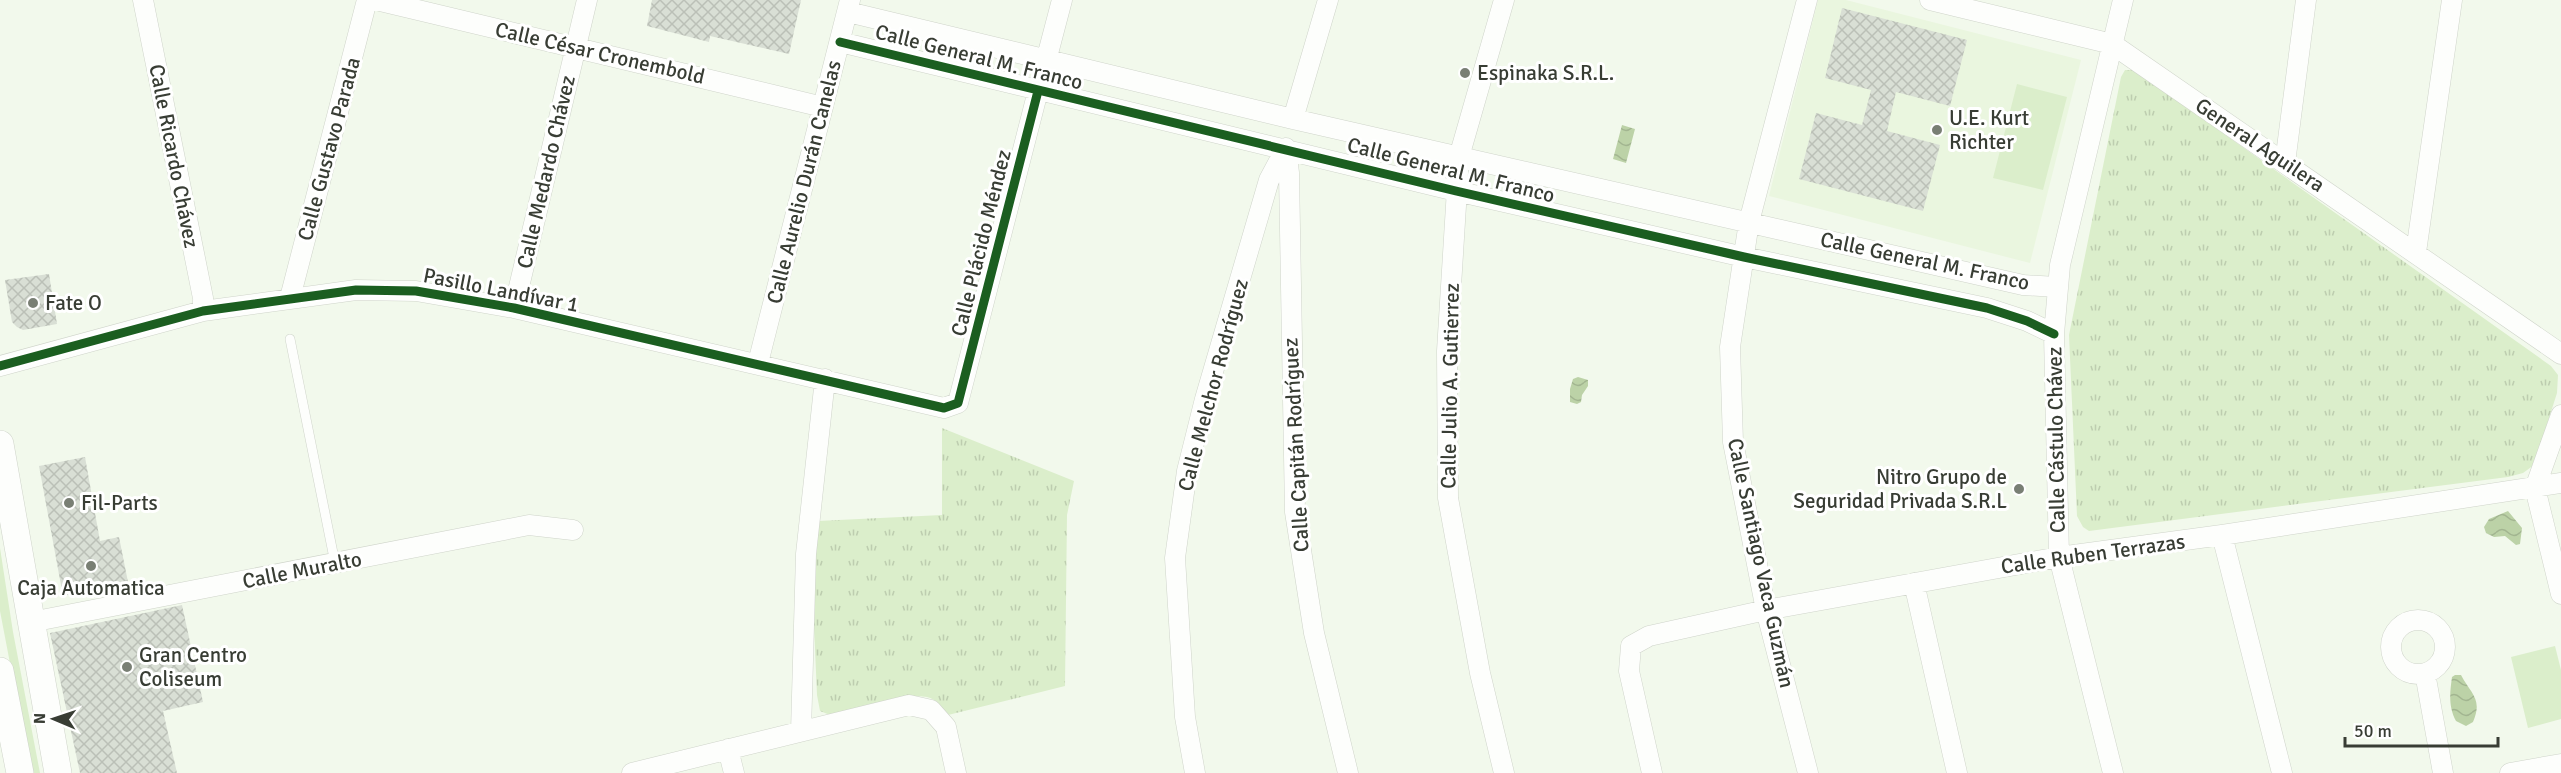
<svg xmlns="http://www.w3.org/2000/svg" width="2561" height="773" font-family="Signika,sans-serif">
<style>
.built{fill:#eaf6df}
.grass{fill:#dbeecb}
.park{fill:url(#park-tufts)}
.water{fill:url(#water-waves)}
.building{fill:url(#building-cross-hatch)}
.lines{fill:none;stroke-linecap:round;stroke-linejoin:round}
.lane-casing{stroke:#cfd4ca;stroke-width:10}
.street-casing{stroke:#cfd4ca;stroke-width:21}
.secondary-casing{stroke:#cfd4ca;stroke-width:28}
.lane{stroke:#fdfefc;stroke-width:9}
.street{stroke:#fdfefc;stroke-width:20}
.secondary{stroke:#fdfefc;stroke-width:27}
.cycleway-casing{stroke:#fff;stroke-width:13}
.cycleway{stroke:#1b5e20;stroke-width:9}
.poi-dot{fill:#797f74;stroke:#fff;stroke-width:2}
.labels{text-anchor:middle;dominant-baseline:central;stroke-width:6;stroke-linejoin:round;paint-order:stroke}
.street-label{font-size:21px;fill:#383d34;stroke:#fff}
.poi-label{font-size:21px;fill:#383d34;stroke:#fff;text-anchor:start}
</style>
<defs>
<pattern id="park-tufts" width="24" height="20" patternUnits="userSpaceOnUse" patternTransform="scale(1.5)"><rect width="24" height="20" fill="#dbeecb"/><path d="M3 7l-1-3M5 7V3M7 7l1-3M15 17l-1-3M17 17v-4M19 17l1-3" fill="none" stroke="#bdcdaf"/></pattern>
<pattern id="water-waves" width="16" height="10" patternUnits="userSpaceOnUse" patternTransform="scale(1.5)"><rect width="16" height="10" fill="#bcd2a7"/><path d="M0 5q4-4 8 0t8 0" fill="none" stroke="#a2b590"/></pattern>
<pattern id="building-cross-hatch" width="8" height="8" patternUnits="userSpaceOnUse" patternTransform="scale(1.5)"><rect width="8" height="8" fill="#d9dfd5"/><path d="M0 0l8 8M0 8l8-8" fill="none" stroke="#bbc0b7"/></pattern>
</defs>
<rect width="100%" height="100%" fill="#f2f9ec"/>
<!-- built -->
<path class="built" d="M1818,0h28l235,60 -51,203 -261,-67z"/>
<!-- grass -->
<path class="grass" d="M2017,84l50,13 -24,93 -50,-12z
M0,548l13,84 27,141h-9l-31,-162z
M2555,646l6,24v49l-33,9 -17,-71z"/>
<!-- park -->
<path class="park" d="M2125,70h9l417,296 7,9 -1,18 -23,72 -11,8 -15,4 -419,54 -6,-4 -6,-11 -8,-181 52,-258z
M942,428l132,53 -7,34 -2,171 -117,29c-6,-8 -12,-16 -21,-18 -21,-5 -74,13 -97,18l-10,-4 -3,-16 -4,-92 5,-82 124,-6z"/>
<!-- water -->
<path class="water" d="M1622,125l13,4 -9,34 -13,-4z
M1578,377l10,3v6l-6,9 -1,7 -4,2 -7,-2v-13l3,-10z
M2508,511l14,17 -2,16 -4,1 -11,-9 -11,1 -8,-4 -2,-6 5,-8z
M2455,675h6c10,19 22,24 12,47l-7,4 -10,-5c-8,-15 -6,-29 -4,-44z"/>
<!-- building -->
<path class="building" d="M652,0h149l-12,54 -79,-18 -1,6 -62,-16z
M1842,8l125,32 -17,66 -54,-14 -9,39 53,14 -17,66 -124,-32 17,-66 46,12 9,-35 -46,-12z
M49,274l8,50 -34,6 -6,-3 -5,-5 -7,-42z
M85,457l15,84 19,-4 9,45 -65,14 -24,-130z
M182,605l21,97 -40,9 14,62h-97l-30,-140z"/>
<g class="lines">
<defs>
<path id="lane" d="M290,339l45,224"/>
<path id="street" d="M143,0l60,298v13
M376,0l447,107
M1807,0l-58,222 -19,125 3,95 33,168 42,163
M1930,0l182,44 449,310
M848,12l445,107 730,166 34,2
M840,42l616,149 288,66 243,51 40,13 27,13
M1046,61l16,-61
M1293,119l35,-119
M1286,148l3,25 6,339 19,121 34,140
M2285,163l21,-163
M2416,252l36,-252
M290,298l77,-298
M514,308l73,-308
M758,363l92,-363
M0,366l203,-55 153,-21 60,1 98,17 430,100 14,-5 80,-312
M2561,415l-26,73 26,106
M2222,535l60,238
M1914,583l43,190
M2391 647a27 27 0 1 1 54 0a27 27 0 1 1-54 0Z
M31,622l498,-97 44,5
M2425,673l18,100
M801,731l5,-177 19,-175
M728,749l6,24
M632,773l277,-68 22,5 15,17 10,46
M1195,773l-10,-56 -10,-159 12,-87 18,-72 64,-219 17,-32
M1504,773l-24,-100 -32,-175 -1,-147 12,-194 45,-157
M1652,773l-23,-102 2,-25 18,-10 117,-26 293,-53 163,-22 339,-52
M2113,773l-54,-216 -5,-223 6,-69 63,-265
M2510,773l51,-9"/>
<path id="secondary" d="M0,444l58,329
M0,671l20,102"/>
</defs>
<!-- lane casing -->
<use href="#lane" class="lane-casing"/>
<!-- street casing -->
<use href="#street" class="street-casing"/>
<!-- secondary casing -->
<use href="#secondary" class="secondary-casing"/>
<!-- lane -->
<use href="#lane" class="lane"/>
<!-- street -->
<use href="#street" class="street"/>
<!-- secondary -->
<use href="#secondary" class="secondary"/>
<defs>
<path id="cycleway" d="M840,42l616,149 288,66 243,51 40,13 27,13
M0,366l203,-55 153,-21 60,1 98,17 430,100 14,-5 80,-312"/>
</defs>
<!-- cycleway casing -->
<use href="#cycleway" class="cycleway-casing"/>
<!-- cycleway -->
<use href="#cycleway" class="cycleway"/>
</g>
<!-- markers -->
<g class="poi-dot">
<circle cx="1465" cy="73" r="6"/>
<circle cx="1937" cy="130" r="6"/>
<circle cx="33" cy="303" r="6"/>
<circle cx="2019" cy="489" r="6"/>
<circle cx="69" cy="503" r="6"/>
<circle cx="91" cy="566" r="6"/>
<circle cx="127" cy="667" r="6"/>
</g>
<g class="labels">
<!-- street labels -->
<g class="street-label">
<text transform="translate(600 53) rotate(13)">Calle César Cronembold</text>
<text transform="translate(979 57) rotate(14)">Calle General M. Franco</text>
<text transform="translate(2260 145) rotate(34)">General Aguilera</text>
<text transform="translate(329 149) rotate(-75)">Calle Gustavo Parada</text>
<text transform="translate(174 156) rotate(79)">Calle Ricardo Chávez</text>
<text transform="translate(1451 170) rotate(14)">Calle General M. Franco</text>
<text transform="translate(546 172) rotate(-77)">Calle Medardo Chávez</text>
<text transform="translate(804 182) rotate(-76)">Calle Aurelio Durán Canelas</text>
<text transform="translate(981 243) rotate(-76)">Calle Plácido Méndez</text>
<text transform="translate(1925 261) rotate(12)">Calle General M. Franco</text>
<text transform="translate(501 290) rotate(11)">Pasillo Landívar 1</text>
<text transform="translate(1213 385) rotate(-75)">Calle Melchor Rodríguez</text>
<text transform="translate(1450 386) rotate(-89)">Calle Julio A. Gutierrez</text>
<text transform="translate(2056 440) rotate(-91)">Calle Cástulo Chávez</text>
<text transform="translate(1296 445) rotate(-93)">Calle Capitán Rodríguez</text>
<text transform="translate(2093 554) rotate(-8)">Calle Ruben Terrazas</text>
<text transform="translate(1761 563) rotate(78)">Calle Santiago Vaca Guzmán</text>
<text transform="translate(302 570) rotate(-11)">Calle Muralto</text>
</g>
<!-- poi labels -->
<g class="poi-label">
<text x="1477" y="73">Espinaka S.R.L.</text>
<text x="1949" y="118">U.E. Kurt<tspan x="1949" dy="24">Richter</tspan></text>
<text x="45" y="303">Fate O</text>
<text x="2007" y="477" text-anchor="end">Nitro Grupo de<tspan x="2007" dy="24">Seguridad Privada S.R.L</tspan></text>
<text x="81" y="503">Fil-Parts</text>
<text x="91" y="588" text-anchor="middle">Caja Automatica</text>
<text x="139" y="655">Gran Centro<tspan x="139" dy="24">Coliseum</tspan></text>
</g>
</g>
<!-- north arrow -->
<g transform="translate(54 719) rotate(272)" stroke="#ffffff" stroke-width="4.5" paint-order="stroke">
<path d="M0-4.5L10 22L0 15L-10 22Z" fill="#383d34"/>
<text y="-9" font-size="16" font-weight="bold" text-anchor="middle" fill="#383d34">N</text>
</g>
<!-- scale -->
<path d="M2345 737v9h153v-9" fill="none" stroke="#383d34" stroke-width="3"/>
<text x="2354" y="737" font-size="18" fill="#383d34" stroke="#ffffff" stroke-width="4.5" paint-order="stroke">50 m</text>
</svg>
